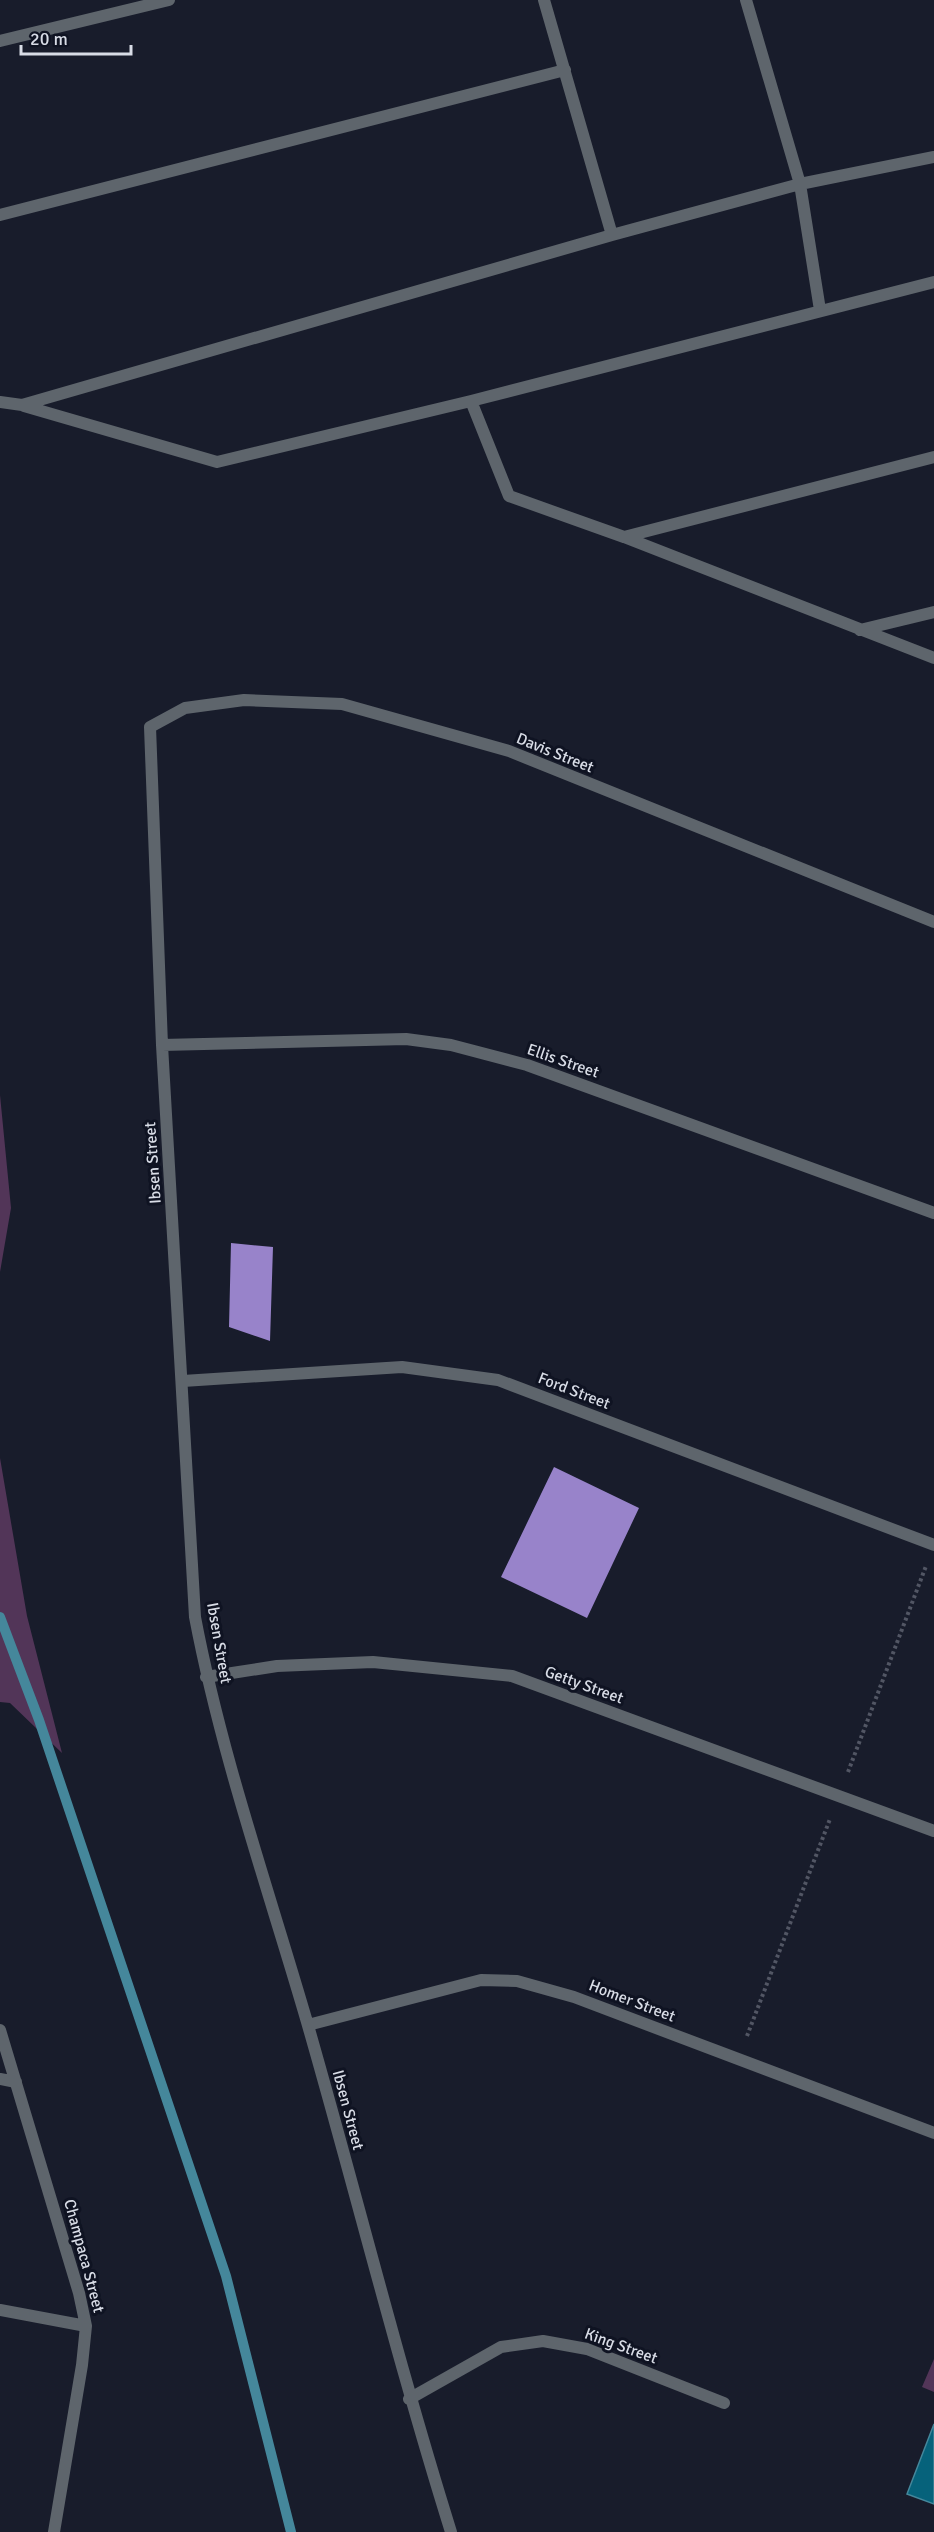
<svg xmlns="http://www.w3.org/2000/svg" width="934" height="2532" font-family="Signika,sans-serif">
<style>
.green{fill:#523558}
.water{fill:#06627b;stroke:#45879b;stroke-width:1.5}
.lines{fill:none;stroke-linecap:round;stroke-linejoin:round}
.stream{stroke:#45879b;stroke-width:10}
.building{fill:#9883ca}
.path{stroke:#525664;stroke-width:4;stroke-dasharray:3 3;stroke-linecap:butt}
.minor{stroke:#5e656c;stroke-width:12}
.labels{text-anchor:middle;dominant-baseline:central;stroke-width:6;stroke-linejoin:round;paint-order:stroke}
.street-label{font-size:16px;fill:#d8dce6;stroke:#0f1322}
</style>
<rect width="100%" height="100%" fill="#181c2b"/>
<!-- green -->
<path class="green" d="M0,1095l11,113 -11,64z
M0,1458l27,158 35,137 -52,-50 -10,-1z
M934,2359v33l-12,-5z"/>
<!-- water -->
<path class="water" d="M934,2424v80l-27,-10z"/>
<g class="lines">
<!-- stream -->
<path class="stream" d="M0,1617l39,103 187,556 65,256"/>
</g>
<!-- building -->
<path class="building" d="M231,1243l42,4 -3,94 -41,-14z
M554,1467l85,41 -52,110 -86,-41z"/>
<g class="lines">
<!-- path -->
<path class="path" d="M848,1772l78,-206
M747,2036l83,-217"/>
<!-- minor -->
<path class="minor" d="M544,0l68,235
M746,0l54,184 20,126
M0,41l169,-41
M0,215l565,-145
M471,401l38,95 115,41 310,121
M0,402l22,3 590,-170 188,-51 134,-27
M24,406l193,56 254,-61 463,-119
M624,537l310,-80
M860,630l74,-18
M162,1045l244,-6 45,6 76,20 407,148
M183,1381l219,-14 96,13 436,165
M206,1677l71,-11 96,-4 139,14 422,155
M308,2025l173,-45 36,1 57,16 360,136
M0,2030l79,263 7,33 -4,39 -28,167
M0,2079l16,3
M0,2310l86,16
M409,2399l92,-52 42,-6 44,8 137,54
M451,2532c-53,-169 -95,-340 -144,-510 -39,-134 -86,-268 -112,-405l-33,-572 -12,-318 35,-19 59,-8 98,4 167,47 425,171"/>
</g>
<g class="labels">
<!-- street labels -->
<g class="street-label">
<text transform="translate(555 753) rotate(22)">Davis Street</text>
<text transform="translate(563 1061) rotate(19)">Ellis Street</text>
<text transform="translate(153 1163) rotate(-94)">Ibsen Street</text>
<text transform="translate(574 1391) rotate(21)">Ford Street</text>
<text transform="translate(219 1643) rotate(80)">Ibsen Street</text>
<text transform="translate(584 1685) rotate(20)">Getty Street</text>
<text transform="translate(632 2001) rotate(21)">Homer Street</text>
<text transform="translate(348 2110) rotate(75)">Ibsen Street</text>
<text transform="translate(84 2256) rotate(75)">Champaca Street</text>
<text transform="translate(621 2346) rotate(20)">King Street</text>
</g>
</g>
<!-- scale -->
<path d="M21 45v9h110v-9" fill="none" stroke="#d8dce6" stroke-width="3"/>
<text x="30" y="45" font-size="18" fill="#d8dce6" stroke="#0f1322" stroke-width="4.5" paint-order="stroke">20 m</text>
</svg>
